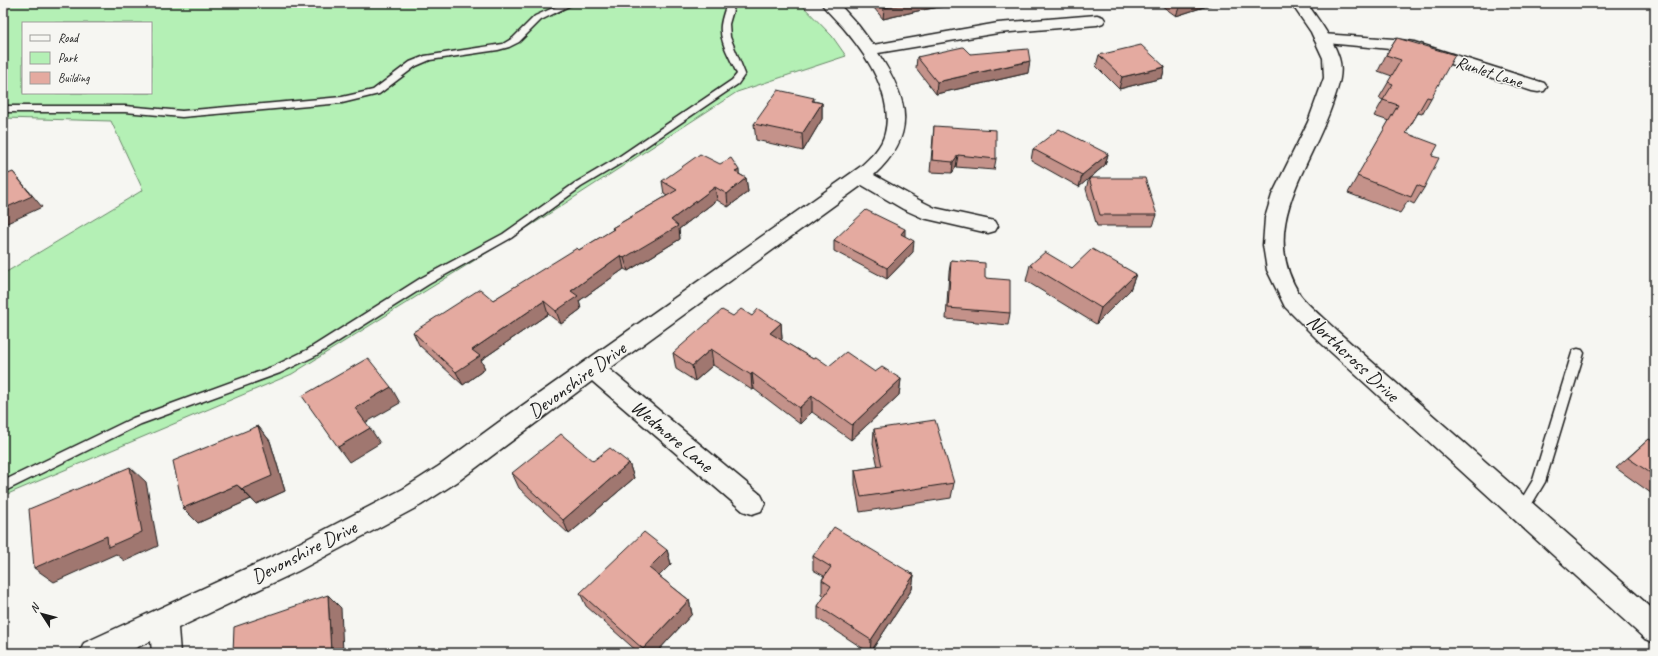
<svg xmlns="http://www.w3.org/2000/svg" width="1658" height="656" font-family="Caveat,sans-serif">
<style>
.green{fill:#b4f0b5;stroke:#688668;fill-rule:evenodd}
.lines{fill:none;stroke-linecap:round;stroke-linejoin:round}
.lane-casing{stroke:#1c1c1c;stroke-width:3}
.street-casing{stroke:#1c1c1c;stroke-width:3}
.secondary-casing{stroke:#1c1c1c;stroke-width:3}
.lane{fill:#f6f6f2;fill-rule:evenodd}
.street{fill:#f6f6f2;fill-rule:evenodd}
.secondary{fill:#f6f6f2;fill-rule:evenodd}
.wall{fill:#c4928a;stroke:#1c1c1c}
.shaded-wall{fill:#a07770;stroke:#1c1c1c}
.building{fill:#e4aaa0;stroke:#1c1c1c}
.labels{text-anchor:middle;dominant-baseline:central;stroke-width:3;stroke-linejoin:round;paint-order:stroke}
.far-street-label{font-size:17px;fill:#1c1c1c;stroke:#f6f6f2}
.street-label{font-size:20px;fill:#1c1c1c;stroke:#f6f6f2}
</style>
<rect width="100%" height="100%" fill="#f6f6f2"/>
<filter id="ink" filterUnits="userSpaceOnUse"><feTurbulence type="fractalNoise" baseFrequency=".025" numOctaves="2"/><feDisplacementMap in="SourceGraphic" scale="8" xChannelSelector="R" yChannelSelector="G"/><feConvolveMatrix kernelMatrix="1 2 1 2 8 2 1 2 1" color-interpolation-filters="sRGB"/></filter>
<g filter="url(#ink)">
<!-- green -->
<path class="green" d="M3,3h797l32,33 14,20 -109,36 -196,127 -249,155 -289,122v-222l140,-84 -32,-69 -108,-3zM23,23h128v70h-128z"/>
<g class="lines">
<defs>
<path id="lane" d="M564,3h11l-34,17 -22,22 -10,5 -11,3 -68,10 -14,6 -37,28 -37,9 -160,14 -57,-5h-122v-6h122l57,5 160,-14 31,-7 37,-28 15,-6 78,-12 10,-6 22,-22z
M727,3h8l-6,21 1,13 15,37 -7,10 -118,80 -39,23 -70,51 -82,46 -114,72 -35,17 -139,51 -138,68v-11l130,-63 139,-51 35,-17 114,-72 82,-44 72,-51 39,-23 118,-80 5,-6c-6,-16 -18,-31 -16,-49 1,-8 4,-15 6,-22z
M1578,349l4,1 2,3 -39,129 -19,32 -5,2 -5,-2 -1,-4 18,-30 39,-127 2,-3z"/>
<path id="street" d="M821,3h17l20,22 15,20 125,-22 99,-8 6,2 2,3 -2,3 -6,2 -99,8 -120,20c31,47 40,81 -4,122l43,24 18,9 60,13 3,5 -3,5 -7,2 -65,-15 -20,-9 -41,-24 -253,184 152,126 4,8 -4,8 -9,3 -9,-3 -151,-130 -135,101 -36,23 -123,66 -120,57 2,25h-28l-1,-12 -26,12h-45l4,-10 196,-90 123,-64 36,-23 60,-44 361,-255c10,-9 22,-20 25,-34 9,-35 -17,-76 -39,-102 -8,-10 -18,-18 -25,-28z
M1322,34l72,5 20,3 130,41 3,4 -3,4 -6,1 -6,-1 -121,-40 -95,-9 -2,-3 2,-3z"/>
<path id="secondary" d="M1291,3h16c11,17 26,35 32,55 5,16 -2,32 -7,47 -22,64 -75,122 -32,190 8,11 27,26 37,36l318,280v32l-10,-4 -324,-296 -36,-36 -18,-37 -4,-25 2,-27 7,-23 36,-73 16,-44 -1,-20 -12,-26z"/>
</defs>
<!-- lane casing -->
<use href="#lane" class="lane-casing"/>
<!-- street casing -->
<use href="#street" class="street-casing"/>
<!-- secondary casing -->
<use href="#secondary" class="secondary-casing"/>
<!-- lane -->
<use href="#lane" class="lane"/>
<!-- street -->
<use href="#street" class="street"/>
<!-- secondary -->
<use href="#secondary" class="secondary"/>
</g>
<!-- wall -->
<path class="wall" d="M870,3h93l-41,7 -39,9z
M1158,3h55v1l-37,12z
M1397,38l34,60 -9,16 -4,-1 -12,20 26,23 -8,32 -10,16 -6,-3 -8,12 -52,-20 41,-72 -15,-5 9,-16 -4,-2 13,-22 -14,-5 8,-16z
M970,54l58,19 -92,21 -20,-26 1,-11z
M1099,55l66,12 -3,11 -43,11 -23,-23z
M814,98v3l8,2v16l-19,32 -47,-11 -2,-16z
M934,126l62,33 -2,11 -38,-3 -4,6 -22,-1z
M1033,149l75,5 -3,11 -15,13 67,37 -4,11h-56l-11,-37 3,-11 -10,9 -48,-27z
M739,174l7,4 2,14 -20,15 -11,-7 -38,29 1,10 -52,32 -4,-2 -45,32 2,8 -20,15 -13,-10 -67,46 4,9 -22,16 -44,-40 -6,-13 80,-32 120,-70 -1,-2 55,-32 -3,-2 -2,-13z
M905,236l8,16 -26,27 -53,-28v-11z
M951,260l34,18 25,35 -2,12 -62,-6 3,-47z
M1030,265l42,3 64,6 -6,16 -34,34 -70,-43z
M733,316h19l29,7 1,16 -1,1 32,19 16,7 46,6 26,7 -2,16 -48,45 -39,-28 -12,12 -46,-35 -2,1 -39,-25 -18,16 -19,-12 -3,-16z
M258,426l12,15 15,50 -29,13 -5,-5 -53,24z
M874,429l80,54 -3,15 -91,14 -5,-27v-15l23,-3 -5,-23z
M1649,439l6,4v53l-39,-28z
M593,461l36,2 5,15 -65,56 -50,-46 -7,-15z
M667,550l4,14 -12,12 30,24 3,14 -36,39h-17l-53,-47 -6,-13z
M813,556l101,19 -2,14 -42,64 -52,-34v-13l7,-10 -3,-2v-14l2,-4 -11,-6z"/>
<!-- shaded-wall -->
<path class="shaded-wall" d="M904,3h59l-41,7 -39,9 1,-11z
M1185,3h28v1l-37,12 4,-11z
M1030,61l-2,12 -92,21 1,-12z
M1165,67l-3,11 -43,11 3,-12z
M822,103v16l-19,32 -1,-17z
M1108,154l-3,11 -26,22 3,-12z
M958,155l-2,12 -4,6 1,-11z
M739,170l1,13 -5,-11z
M13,172l29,35 -39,18v-16z
M746,178l2,14 -20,15 -1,-13z
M715,187l2,13 -38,29 1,10 -52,32 -4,-13 47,-38z
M905,229v12l-4,-7z
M914,241l-1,11 -26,27v-11z
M621,255l3,14 -45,32 2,8 -20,15 -5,-13 15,-20z
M1136,274l-6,16 -34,34 5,-16z
M544,301l4,13 -67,46 4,9 -22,16 -7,-13 16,-22z
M781,323l1,16 -11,10 -1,-16z
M711,349l2,16 -18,16 -3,-15z
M752,373l2,16 -2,1 -1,-15z
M901,379l-2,16 -48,45 1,-15z
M391,387l9,16 -35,20 -10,-15z
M812,396v16l-12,12 -1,-16z
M258,426l12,15 15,50 -29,13 -14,-15z
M370,428l10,15 -31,19 -11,-15z
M629,463l5,15 -65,56 -6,-14z
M130,467l16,15 12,64 -33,15 -9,-7 -62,28 -20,-14z
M237,485l14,14 -53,24 -15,-15z
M667,550l4,14 -17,17 -5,-13z
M914,575l-2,14 -42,64 1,-13z
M328,595l13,13 2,45h-12z
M689,600l3,14 -36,39h-11l-2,-4z"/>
<!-- building -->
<path class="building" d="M880,3h24l-20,5z
M1177,3h8l-5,2z
M1397,38l58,17 -24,43 -4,-1 -21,36 32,12 -6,11 7,2 -15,30 -7,-3 -6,12 -54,-21 41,-71 -15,-5 10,-16 -5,-2 13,-22 -15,-5z
M1141,45l24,22 -43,10 -23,-22z
M963,47l7,7 58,-5 2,12 -93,21 -20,-25z
M778,90l36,8 -2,3 10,2 -20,31 -48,-10z
M934,126l62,4v29l-38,-4 -5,7 -21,-2z
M1059,129l49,25 -26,21 -49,-26z
M700,154l20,10 11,-6 8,12 -4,2 11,6 -19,16 -12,-7 -44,33 7,6 -54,32 -3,-3 -50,36 7,5 -22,15 -12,-10 -72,49 8,6 -24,16 -43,-40 67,-43 13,11 84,-52 2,2 35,-21 -2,-1 65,-38 -15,-9z
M13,172l19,24 -29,13v-33z
M1089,178h56l12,37h-57z
M866,210l39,19 -4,5 13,7 -27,27 -53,-28z
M1092,249l44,25 -35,34 -71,-43 15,-13 27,16z
M951,260l34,3v15l25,2v33l-62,-5z
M741,309l11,7 6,-7 23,14 -11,10 43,26 3,-2 13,9 17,-14 29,20 7,-5 19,12 -49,46 -40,-29 -13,12 -47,-35 -1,2 -40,-26 -19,17 -19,-13 49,-43 11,6z
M368,358l23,29 -36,21 15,20 -32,19 -36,-51z
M935,420l19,63 -93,14 -6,-27 27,-4 -8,-37z
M258,426l14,50 -30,13 -5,-4 -54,23 -10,-47z
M561,434l32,27 17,-13 19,15 -66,57 -51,-47z
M1649,439l6,4v33l-27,-18z
M130,467l12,65 -34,15 -1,-11 -73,32 -5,-59z
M834,527l80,48 -43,65 -53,-34 13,-20 -9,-6 9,-13 -18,-11z
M644,532l23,18 -18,18 40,32 -46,49 -63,-56z
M328,595l3,58h-98l1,-26z"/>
</g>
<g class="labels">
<!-- far-street labels -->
<g class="far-street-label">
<text transform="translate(1489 72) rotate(18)">Runlet Lane</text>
</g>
<!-- street labels -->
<g class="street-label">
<text transform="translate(1353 358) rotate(43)">Northcross Drive</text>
<text transform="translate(577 380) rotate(-36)">Devonshire Drive</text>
<text transform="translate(672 436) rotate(40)">Wedmore Lane</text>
<text transform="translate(304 552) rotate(-27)">Devonshire Drive</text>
</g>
</g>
<!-- margin -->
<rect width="1658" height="656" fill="none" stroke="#f6f6f2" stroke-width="16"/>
<rect x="8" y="8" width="1642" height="640" fill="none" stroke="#1c1c1c" stroke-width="1.5" filter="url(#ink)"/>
<!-- legend -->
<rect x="22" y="22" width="130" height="72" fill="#f6f6f2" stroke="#9f9f9c"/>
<rect x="30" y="35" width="20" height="6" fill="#f6f6f2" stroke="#9f9f9c"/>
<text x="58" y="42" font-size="12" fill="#1c1c1c">Road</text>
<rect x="30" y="52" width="20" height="12" fill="#b4f0b5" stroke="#9f9f9c"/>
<text x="58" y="62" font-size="12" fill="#1c1c1c">Park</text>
<rect x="30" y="72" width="20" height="12" fill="#e4aaa0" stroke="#9f9f9c"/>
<text x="58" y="82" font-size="12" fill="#1c1c1c">Building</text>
<!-- north arrow -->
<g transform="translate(42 614) rotate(306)" stroke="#f6f6f2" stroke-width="3" paint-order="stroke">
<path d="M0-3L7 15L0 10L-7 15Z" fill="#1c1c1c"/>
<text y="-6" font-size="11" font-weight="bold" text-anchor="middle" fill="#1c1c1c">N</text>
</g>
</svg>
